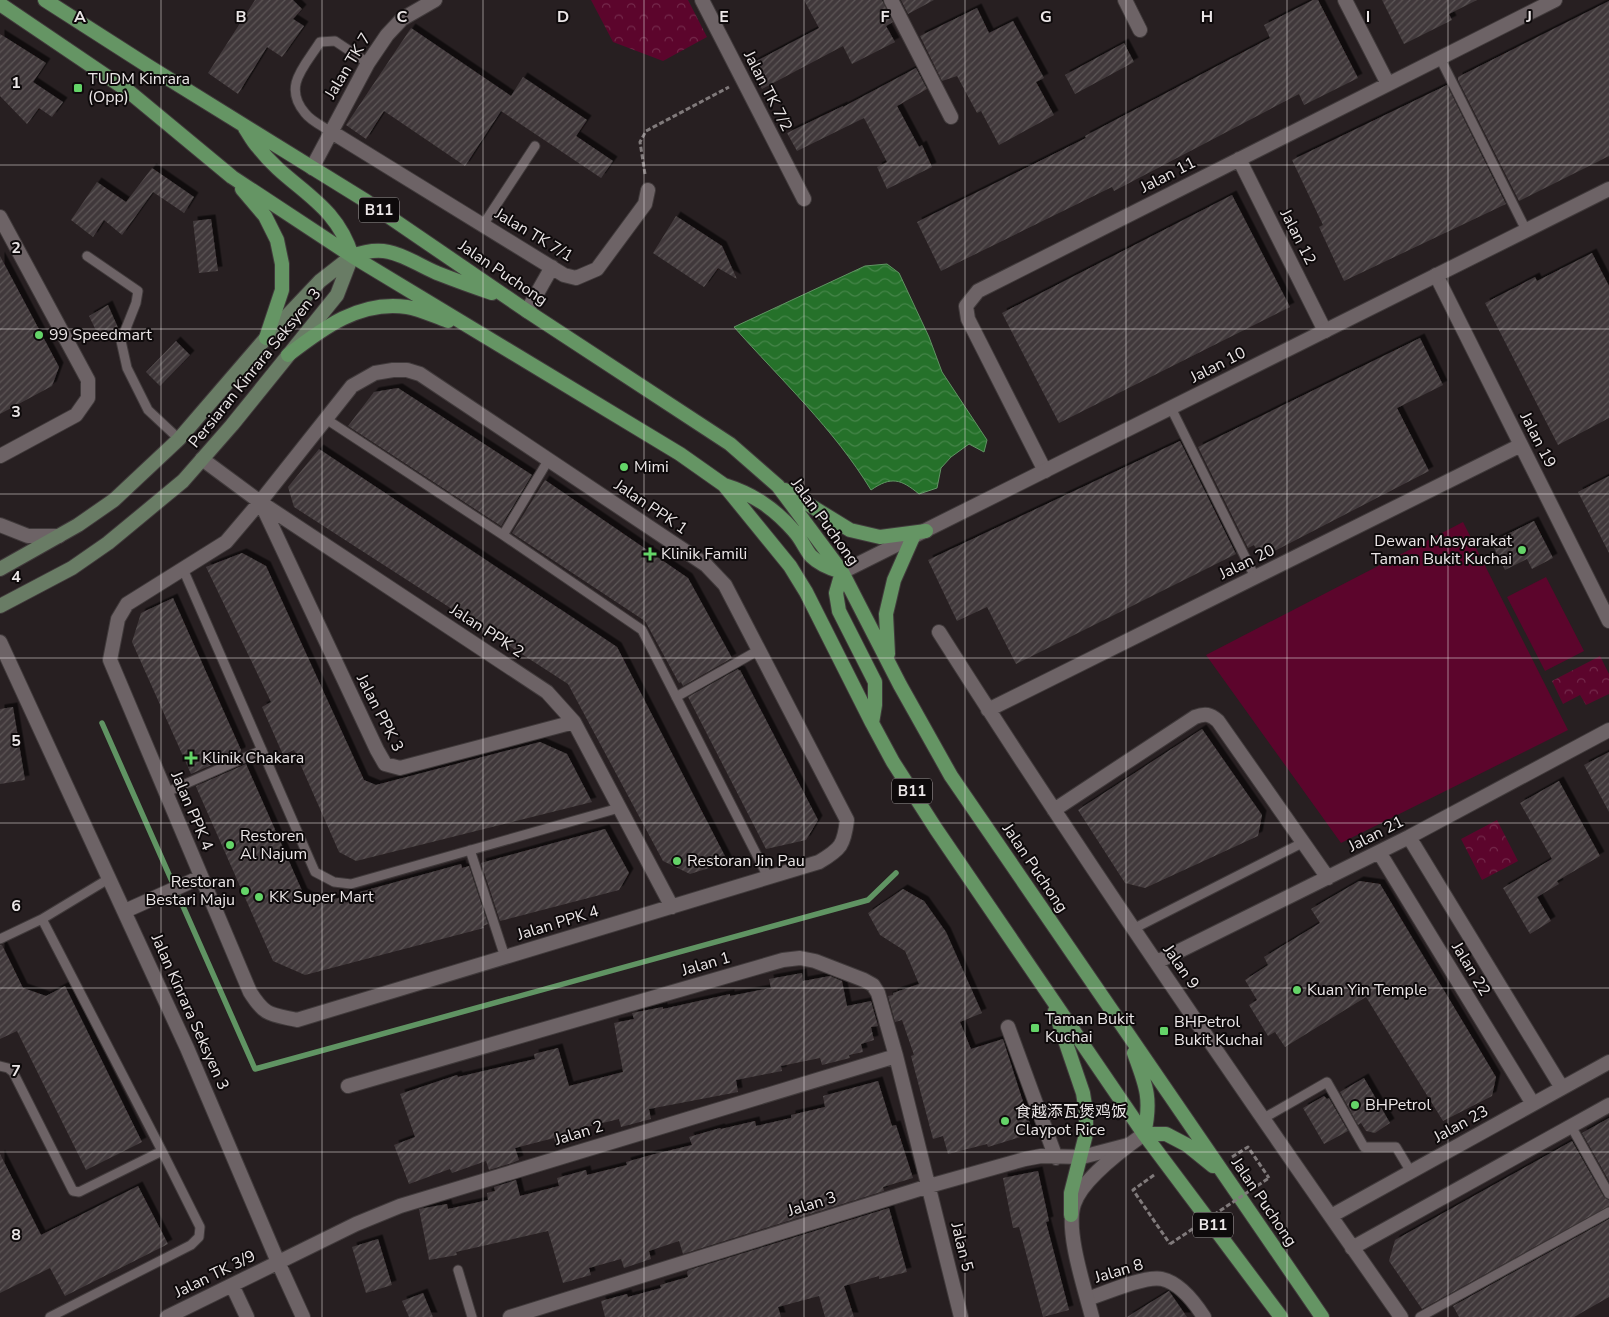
<svg xmlns="http://www.w3.org/2000/svg" width="1609" height="1317" font-family="'Nunito Sans','Noto Sans SC',sans-serif">
<style>
.grass{fill:#5c052c}
.forest{fill:url(#forest-crowns)}
.water{fill:url(#water-waves);stroke:#609463}
.lines{fill:none;stroke-linecap:round;stroke-linejoin:round}
.stream{stroke:#609463;stroke-width:5.5}
.building{fill:url(#building-hatch);filter:url(#shadow)}
.service-casing{stroke:#403a3b;stroke-width:11}
.minor-casing{stroke:#403a3b;stroke-width:16}
.tertiary-casing{stroke:#403a3b;stroke-width:16}
.secondary-casing{stroke:#403a3b;stroke-width:16}
.primary-casing{stroke:#403a3b;stroke-width:16}
.path{stroke:#807a7b;stroke-width:3;stroke-dasharray:5 2.5;stroke-linecap:butt}
.service{stroke:#6d6366;stroke-width:9}
.minor{stroke:#6d6366;stroke-width:14}
.tertiary{stroke:#6d6366;stroke-width:14}
.secondary{stroke:#697c65;stroke-width:14}
.primary{stroke:#659564;stroke-width:14}
.path-bridge{stroke:#807a7b;stroke-width:3;stroke-dasharray:5 2.5;stroke-linecap:butt}
.grid{fill:none;stroke:#ebe6e7;stroke-width:1;stroke-opacity:0.55}
.poi-dot{fill:#64d468;stroke:#0e0a0b;stroke-width:2}
.labels{text-anchor:middle;dominant-baseline:central;stroke-width:4;stroke-linejoin:round;paint-order:stroke}
.shield{fill:#0e0a0b;stroke:#a9a4a5;stroke-width:1}
.shield-label{font-size:15px;font-weight:bold;fill:#ebe6e7}
.street-label{font-size:16px;fill:#ebe6e7;stroke:#0e0a0b}
.poi-label{font-size:16px;fill:#ebe6e7;stroke:#0e0a0b;text-anchor:start}
.grid-label{font-size:16px;text-anchor:middle;font-weight:bold;fill:#ebe6e7;stroke:#0e0a0b;stroke-width:4;stroke-linejoin:round;paint-order:stroke}
</style>
<defs>
<pattern id="forest-crowns" width="20" height="18" patternUnits="userSpaceOnUse" patternTransform="scale(1.25)"><rect width="20" height="18" fill="#5c052c"/><path d="M2 6a3 3 0 1 1 6 0M12 15a3 3 0 1 1 6 0" fill="none" stroke="#74294b"/></pattern>
<pattern id="water-waves" width="16" height="10" patternUnits="userSpaceOnUse" patternTransform="scale(1.25)"><rect width="16" height="10" fill="#25712a"/><path d="M0 5q4-4 8 0t8 0" fill="none" stroke="#458549"/></pattern>
<pattern id="building-hatch" width="6" height="6" patternUnits="userSpaceOnUse" patternTransform="scale(1.25)"><rect width="6" height="6" fill="#41393b"/><path d="M-1 1l2-2M0 6l6-6M5 7l2-2" fill="none" stroke="#5d5657"/></pattern>
<filter id="shadow"><feDropShadow dx="4.5" dy="-4.5" stdDeviation="0" flood-color="#0009"/></filter>
</defs>
<rect width="100%" height="100%" fill="#271f21"/>
<!-- grass -->
<path class="grass" d="M1463,522l105,208 -227,113 -135,-188z
M1546,577l38,74 -39,20 -38,-74z"/>
<!-- forest -->
<path class="forest" d="M591,0h97l19,37 -44,24 -50,-19z
M1600,656l9,18v20l-23,11 -6,-10 -17,9 -11,-23z
M1497,820l21,41 -36,19 -21,-41z"/>
<!-- water -->
<path class="water" d="M887,264l12,9 30,64 13,35 45,68 -3,12 -15,-8 -18,13 -10,11 -4,20 -18,6c-18,-15 -28,-18 -48,-4 -37,-61 -90,-110 -137,-163l131,-61z"/>
<g class="lines">
<!-- stream -->
<path class="stream" d="M102,723l153,346 613,-169 28,-27"/>
</g>
<!-- building -->
<path class="building" d="M255,0h38l9,9 -9,10 11,7 -22,31 -15,-10 -29,47 -30,-21z
M804,0h78l11,22 -7,4 9,16 -43,22 -9,-18 -81,43 -13,-24 70,-37z
M901,0h33l-26,14z
M1313,0h5l40,78 -54,27 -5,-11 -185,97 -2,-4 -171,84 -24,-49 169,-84 -1,-2 185,-98 -6,-13z
M1382,0h95l-28,14 3,6 -48,24z
M1609,1v155l-90,45 -61,-121v-3z
M977,8l12,25 24,-12 31,57 -8,4 18,33 -55,30 -18,-34 -4,2 -20,-37 -15,5 -22,-45z
M411,28l100,68 12,-19 64,43 -11,16 37,25 -12,17 -100,-67 -36,55 -81,-55 -18,28 -20,-14z
M0,34l46,29 -13,19 30,20 -11,15 -13,-9 -12,16 -27,-28z
M1124,43l10,19 -59,32 -10,-19z
M916,68l11,21 -30,17 22,41 3,-2 10,22 -45,22 -10,-22 10,-5 -23,-44 -67,33 -10,-18 56,-27v1z
M1447,85l59,119 -162,77 -25,-54 4,-2 -31,-65z
M152,168l42,29 -10,16 -31,-21 -31,43 -18,-15 -11,17 -22,-17 26,-38 29,20z
M1232,195l58,112 -231,116 -57,-110z
M676,216l46,30 15,33 -19,-11 -14,19 -51,-34z
M211,219l7,52 -19,2 -6,-52z
M1592,253l17,33v132l-51,27 -73,-142 50,-26 2,4z
M0,256l59,111 -7,19 -52,28z
M108,305l11,25 -1,3 -17,8 -12,-25z
M1420,338l23,47 -46,23 32,63 -168,87 -7,-13 -6,3 -50,-101z
M176,341l14,14 -30,31 -14,-14z
M398,388l134,87 -31,51 -153,-100 26,-34z
M1180,441l56,113 -220,110 -29,-57 -30,14 -29,-61z
M319,449l298,198 111,215 -38,12 -27,-13 -95,-177 -274,-177 -6,-20z
M1609,476v77l-31,-61z
M545,480l143,98 44,80 -49,28 -2,-4 -2,1 -34,-62 -133,-88z
M1534,521l19,37 -21,11 -5,-10 -22,11 -14,-28z
M242,553l24,13 98,214 12,5 164,-43 27,12 25,48 -236,59 -17,-9 -45,-102 -11,5 -21,-48 9,-5 -65,-135z
M173,598l68,152v2l-50,22 -59,-132 9,-29z
M738,669l1,2 1,-1 78,150 -12,20 -40,9 -78,-152z
M13,707l12,73 -25,4v-75z
M1202,729l60,86 -4,21 -113,52 -20,-5 -47,-73z
M1609,752v60l-25,-47z
M246,764l57,129 17,10 141,-39 1,4 7,-2 19,58 -5,2 1,2 -179,47 -32,-14 -76,-172 -1,-3z
M1559,781l41,75 -43,25 2,3 -22,13 14,24 -21,13 -27,-46 49,-29 -32,-56z
M605,829l24,44 -10,17 -119,31 -19,-58z
M1359,881l21,3 116,193 -4,19 -49,25 -77,-124 -81,50 -10,-15 -7,4 -19,-31 8,-5 -12,-20 23,-15 -4,-8 56,-34 -9,-14z
M903,889l21,12 22,31 36,81 -22,9 11,27 32,-10 30,94 -45,14 -1,-3 -39,10 -5,-18 -10,3 -22,-83 3,-1 -12,-35 -7,2 -7,-26 5,-1v-2l26,-9 -14,-33 -25,-16 -12,-22z
M0,945h2l21,43 23,8 19,-10 77,156 -56,28 -69,-139 -17,8z
M802,973l1,8 27,-5 12,5 5,25 24,-5 7,25 -7,1 3,13 -13,4 2,8 -14,3 1,3 -28,7 -2,-7 -39,8 1,5 -46,9 2,12 -89,17 2,10 -30,8 -2,-8 -37,9 3,9 -29,8 -2,-7 -39,10 4,12 -7,3 -23,7 -3,-9 -34,12 -2,-4 -41,15 -15,-39 21,-8 -15,-43 57,-19 1,2 77,-18 -1,-5 24,-6 11,38 54,-14 -9,-49 20,-4 -2,-6 31,-6v2l67,-15v2l41,-8 -2,-9z
M1364,1078l26,45 -15,10 -9,-2 -5,-8 -3,2 -18,-33z
M878,1081l14,45 4,-1 17,53 -30,9 1,4 -201,63 -4,-13 -30,10 2,8 -27,9 -3,-9 -32,9 2,7 -28,8 -15,-52 -92,21 1,3 -28,5 -10,-51 28,-5 1,5 40,-9 -1,-7 8,-2 -1,-4 22,-7 4,16 39,-10 -2,-8 29,-8 1,5 40,-10 -1,-3 25,-7 41,-10 -3,-8 31,-9 1,1 34,-8 1,5 35,-8v-3l34,-8 -2,-11z
M1324,1096l3,3 2,-1 19,33 -24,13 -21,-36z
M1609,1118v63l-27,-48z
M1572,1141l32,56 5,3v6l-187,103 -33,-48 6,-21z
M0,1154l41,81 97,-49 30,58 -103,52 -15,-28 -50,25z
M1038,1171l11,50 -3,1 23,88 -26,7 -24,-90 -6,1 -10,-50z
M889,1208l18,64 -28,7v-3l-35,10 10,31h-29l-6,-21 -41,11 3,10h-176l-4,-16 26,-7 1,3 33,-9 -1,-3 28,-8 -1,-5 2,-2z
M1609,1219v78l-35,20h-115l-6,-11z
M378,1239l14,46 -26,8 -14,-46z
M1169,1291l18,26h-60z
M423,1293l10,24h-24l-7,-16z"/>
<g class="lines">
<defs>
<path id="service" d="M1440,58l86,172
M330,131c-8,-5 -19,-10 -25,-18 -23,-27 0,-47 15,-71l15,-1 33,22
M483,225l52,-79
M87,256l51,35 -2,12 -15,38 6,27 21,42 31,29
M1171,408l84,169
M326,419l177,116 139,95 126,247
M503,535l46,-76
M183,569l132,303 19,10 17,2 268,-76
M676,697l83,-47
M165,793l97,-43
M470,850l35,107
M42,919l68,-41
M1133,929l169,-86
M0,939l42,-20 120,232 38,76 -1,10 -8,8 -141,72
M0,1066l8,2 5,4 60,119 6,1 83,-41
M1264,1118l63,-36 37,65h32l15,25
M1571,1126l38,68
M458,1270l14,47
M1420,1317l189,-105"/>
<path id="minor" d="M702,0l102,199
M891,0l60,117
M1125,0l15,30
M1345,0l43,84
M330,131l234,144 12,3 21,-9 48,-65 3,-14
M1239,159l86,172
M312,168l56,-105 19,-28 15,-16 33,-19
M0,217l88,163v18l-12,17 -76,41
M1436,275l173,346
M527,311l25,-44
M393,370h14l13,4 286,191 19,20 122,235c-3,25 -6,29 -28,42l-522,158c-27,-6 -32,-4 -47,-28l-140,-332 8,-41 9,-15 99,-62 34,-40 92,-116 23,-13z
M202,459l58,43 287,190 27,30 98,185
M1045,471l-77,-152 -2,-13 12,-15 577,-291
M261,503l116,247 8,14 15,4 174,-46
M0,525l28,11h31
M939,632c147,232 304,459 462,685
M0,642l187,406 91,214 25,55
M988,710l533,-265
M1054,810l141,-93c10,-4 15,-3 23,4l110,157
M1409,837l153,251
M1379,852l154,252
M125,911l76,-34
M1157,962l252,-125 200,-107
M1008,1027l48,131
M348,1086l435,-126 17,-2 15,3 49,19 9,5 5,8 18,63 65,261
M1331,1216l278,-154
M1352,1248l257,-143
M232,1285l15,32
M1088,1299c16,-6 59,-24 74,-20 18,4 33,24 42,38
M167,1317l189,-93 44,-18 496,-150
M510,1317l419,-131 96,-27 16,-3 41,1 46,-12"/>
<path id="tertiary" d="M842,572l767,-383
M1092,1317c-7,-28 -27,-86 -18,-113 8,-25 49,-55 70,-70"/>
<path id="secondary" d="M0,569l78,-44 36,-25 65,-61 87,-101 54,-57 32,-25
M0,606l72,-38 36,-25 75,-62 49,-56 105,-130 15,-39"/>
<path id="primary" d="M45,0l103,66 218,135 161,110 203,133 48,42 64,86 58,113 51,91 371,541
M0,4l127,86 105,87 120,79 328,198 44,31 66,81 16,26 66,131 21,39 43,67 208,305 137,183
M245,128c4,6 8,14 13,19 32,42 77,53 94,109
M242,189l23,27 12,24 5,24v26l-16,48
M352,256c38,-14 53,3 85,17 18,7 37,14 55,20
M288,355c35,-27 72,-55 119,-48 13,2 27,9 41,14
M724,485c29,9 50,23 70,46 7,7 11,18 17,25 9,9 20,13 31,16
M785,490l65,40 30,7 46,-6
M842,572l-6,21 3,18 36,71v23l-3,18
M888,654l-2,-40 8,-34 19,-43
M1055,1011l28,82 3,19v22l-15,59v22
M1134,1053c12,32 18,46 10,81
M1144,1134h22l21,11 26,21"/>
</defs>
<!-- service casing -->
<use href="#service" class="service-casing"/>
<!-- minor casing -->
<use href="#minor" class="minor-casing"/>
<!-- tertiary casing -->
<use href="#tertiary" class="tertiary-casing"/>
<!-- secondary casing -->
<use href="#secondary" class="secondary-casing"/>
<!-- primary casing -->
<use href="#primary" class="primary-casing"/>
<!-- path -->
<path class="path" d="M645,174l-5,-32 6,-11 83,-44
M1232,1157l16,-10 21,31
M1154,1175l-21,15 37,54"/>
<!-- service -->
<use href="#service" class="service"/>
<!-- minor -->
<use href="#minor" class="minor"/>
<!-- tertiary -->
<use href="#tertiary" class="tertiary"/>
<!-- secondary -->
<use href="#secondary" class="secondary"/>
<!-- primary -->
<use href="#primary" class="primary"/>
<!-- path-bridge -->
<path class="path-bridge" d="M1170,1244l99,-66"/>
</g>
<!-- grid -->
<path class="grid" d="M161,0v1317M322,0v1317M483,0v1317M644,0v1317M804,0v1317M965,0v1317M1126,0v1317M1287,0v1317M1448,0v1317M0,165h1609M0,329h1609M0,494h1609M0,658h1609M0,823h1609M0,988h1609M0,1152h1609"/>
<!-- markers -->
<g class="poi-dot">
<rect x="73" y="83" width="10" height="10" rx="2.5"/>
<circle cx="39" cy="335" r="5"/>
<circle cx="624" cy="467" r="5"/>
<circle cx="1522" cy="550" r="5"/>
<path d="M647.5 546.5h5v5h5v5h-5v5h-5v-5h-5v-5h5z"/>
<path d="M188.5 750.5h5v5h5v5h-5v5h-5v-5h-5v-5h5z"/>
<circle cx="230" cy="845" r="5"/>
<circle cx="677" cy="861" r="5"/>
<circle cx="245" cy="891" r="5"/>
<circle cx="259" cy="897" r="5"/>
<circle cx="1297" cy="990" r="5"/>
<rect x="1030" y="1023" width="10" height="10" rx="2.5"/>
<rect x="1159" y="1026" width="10" height="10" rx="2.5"/>
<circle cx="1355" cy="1105" r="5"/>
<circle cx="1005" cy="1121" r="5"/>
</g>
<g class="labels">
<!-- shield labels -->
<g class="shield">
<rect x="359" y="197.5" width="40" height="25" rx="4"/>
<rect x="892" y="778.5" width="40" height="25" rx="4"/>
<rect x="1193" y="1212.5" width="40" height="25" rx="4"/>
</g>
<g class="shield-label">
<text x="379" y="210">B11</text>
<text x="912" y="791">B11</text>
<text x="1213" y="1225">B11</text>
</g>
<!-- street labels -->
<g class="street-label">
<text transform="translate(348 66) rotate(-59)">Jalan TK 7</text>
<text transform="translate(768 91) rotate(63)">Jalan TK 7/2</text>
<text transform="translate(1168 175) rotate(-27)">Jalan 11</text>
<text transform="translate(534 235) rotate(31)">Jalan TK 7/1</text>
<text transform="translate(1298 237) rotate(63)">Jalan 12</text>
<text transform="translate(503 273) rotate(34)">Jalan Puchong</text>
<text transform="translate(1218 365) rotate(-27)">Jalan 10</text>
<text transform="translate(255 368) rotate(-51)">Persiaran Kinrara Seksyen 3</text>
<text transform="translate(1538 440) rotate(63)">Jalan 19</text>
<text transform="translate(651 507) rotate(34)">Jalan PPK 1</text>
<text transform="translate(825 522) rotate(54)">Jalan Puchong</text>
<text transform="translate(1247 562) rotate(-26)">Jalan 20</text>
<text transform="translate(487 631) rotate(33)">Jalan PPK 2</text>
<text transform="translate(380 713) rotate(63)">Jalan PPK 3</text>
<text transform="translate(192 811) rotate(67)">Jalan PPK 4</text>
<text transform="translate(1376 834) rotate(-27)">Jalan 21</text>
<text transform="translate(1035 868) rotate(56)">Jalan Puchong</text>
<text transform="translate(558 923) rotate(-17)">Jalan PPK 4</text>
<text transform="translate(706 964) rotate(-16)">Jalan 1</text>
<text transform="translate(1181 967) rotate(55)">Jalan 9</text>
<text transform="translate(1471 969) rotate(59)">Jalan 22</text>
<text transform="translate(190 1012) rotate(66)">Jalan Kinrara Seksyen 3</text>
<text transform="translate(1461 1124) rotate(-29)">Jalan 23</text>
<text transform="translate(579 1133) rotate(-17)">Jalan 2</text>
<text transform="translate(1264 1202) rotate(56)">Jalan Puchong</text>
<text transform="translate(812 1204) rotate(-17)">Jalan 3</text>
<text transform="translate(962 1247) rotate(76)">Jalan 5</text>
<text transform="translate(1119 1271) rotate(-16)">Jalan 8</text>
<text transform="translate(215 1274) rotate(-26)">Jalan TK 3/9</text>
</g>
<!-- poi labels -->
<g class="poi-label">
<text x="88" y="79">TUDM Kinrara<tspan x="88" dy="18">(Opp)</tspan></text>
<text x="49" y="335">99 Speedmart</text>
<text x="634" y="467">Mimi</text>
<text x="1512" y="541" text-anchor="end">Dewan Masyarakat<tspan x="1512" dy="18">Taman Bukit Kuchai</tspan></text>
<text x="661" y="554">Klinik Famili</text>
<text x="202" y="758">Klinik Chakara</text>
<text x="240" y="836">Restoren<tspan x="240" dy="18">Al Najum</tspan></text>
<text x="687" y="861">Restoran Jin Pau</text>
<text x="235" y="882" text-anchor="end">Restoran<tspan x="235" dy="18">Bestari Maju</tspan></text>
<text x="269" y="897">KK Super Mart</text>
<text x="1307" y="990">Kuan Yin Temple</text>
<text x="1045" y="1019">Taman Bukit<tspan x="1045" dy="18">Kuchai</tspan></text>
<text x="1174" y="1022">BHPetrol<tspan x="1174" dy="18">Bukit Kuchai</tspan></text>
<text x="1365" y="1105">BHPetrol</text>
<text x="1015" y="1112">食越添瓦煲鸡饭<tspan x="1015" dy="18">Claypot Rice</tspan></text>
</g>
</g>
<g class="grid-label">
<text x="80" y="22">A</text>
<text x="241" y="22">B</text>
<text x="402" y="22">C</text>
<text x="563" y="22">D</text>
<text x="724" y="22">E</text>
<text x="885" y="22">F</text>
<text x="1046" y="22">G</text>
<text x="1207" y="22">H</text>
<text x="1368" y="22">I</text>
<text x="1529" y="22">J</text>
<text x="16" y="88">1</text>
<text x="16" y="253">2</text>
<text x="16" y="417">3</text>
<text x="16" y="582">4</text>
<text x="16" y="746">5</text>
<text x="16" y="911">6</text>
<text x="16" y="1076">7</text>
<text x="16" y="1240">8</text>
</g>
</svg>
